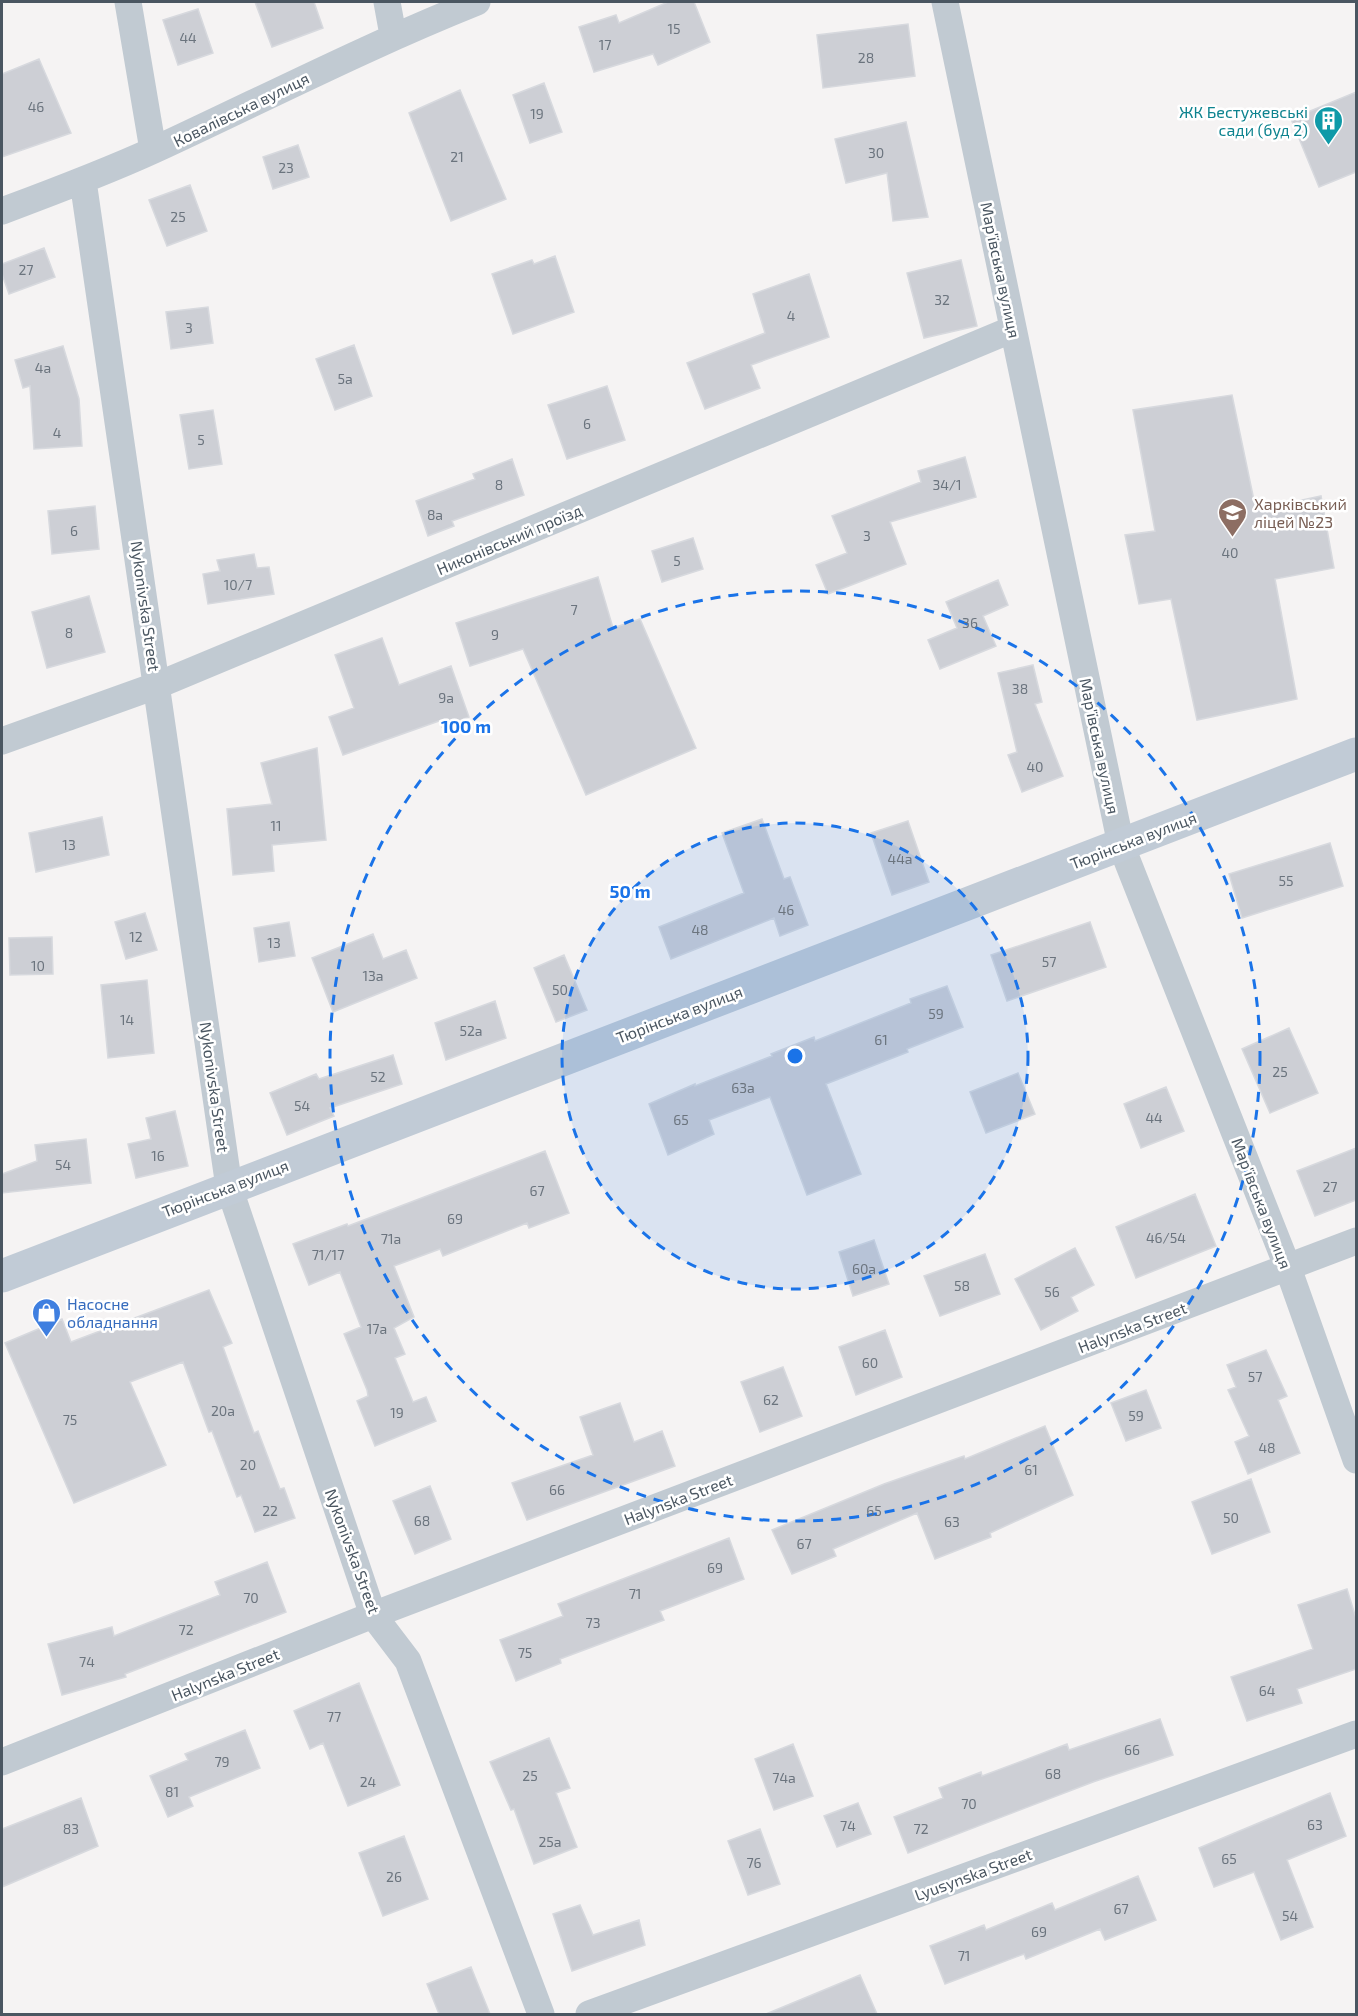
<svg xmlns="http://www.w3.org/2000/svg" width="1358" height="2016" font-family="'Exo 2',sans-serif">
<style>
.building{fill:#cdcfd5;stroke:#d7d9de;stroke-width:1.5}
.lines{fill:none;stroke-linecap:round;stroke-linejoin:round}
.minor{stroke:#c1cad2;stroke-width:27}
.secondary{stroke:#c1cbd6;stroke-width:33}
.ring{fill:none;stroke:#1a73e8;stroke-width:3;stroke-dasharray:10 8}
.labels{text-anchor:middle;dominant-baseline:central;stroke-width:5;stroke-linejoin:round;paint-order:stroke}
.number-label{font-size:14px;fill:#6b747e}
.street-label{font-size:16px;fill:#4a5661;stroke:#fff}
.culture-label{font-size:16px;fill:#0d838f;stroke:#fff;text-anchor:end}
.education-label{font-size:16px;fill:#785e54;stroke:#fff;text-anchor:start}
.shop-label{font-size:16px;fill:#366cbe;stroke:#fff;text-anchor:start}
.centre{fill:#1a73e8;stroke:#fff;stroke-width:3}
.ring-label{font-size:18px;text-anchor:middle;font-weight:bold;fill:#1a73e8;stroke:#fff;stroke-width:5;stroke-linejoin:round;paint-order:stroke}
</style>
<rect width="100%" height="100%" fill="#f5f3f3"/>
<!-- building -->
<path class="building" d="M255,2h59l9,26 -51,19z
M668,2h26l16,40 -52,23 -5,-11 -59,18 -15,-45 37,-12 3,8z
M198,9l15,44 -35,12 -15,-45z
M908,24l7,52 -92,12 -6,-53z
M39,59l32,74 -69,24v-83z
M544,83l18,49 -32,11 -17,-48z
M460,90l46,109 -55,22 -42,-108z
M1356,92v80l-37,15 -28,-68z
M906,122l22,95 -35,4 -6,-48 -41,10 -11,-44z
M298,145l11,32 -36,12 -10,-32z
M190,185l17,46 -40,15 -18,-46z
M44,248l11,29 -46,17 -7,-20v-10z
M555,256l19,56 -61,22 -21,-60 40,-14 2,4z
M961,260l16,66 -53,12 -17,-65z
M809,274l20,63 -78,28 9,23 -55,21 -18,-46 78,-30 -12,-39z
M208,307l5,36 -42,6 -5,-37z
M354,345l18,51 -37,14 -19,-51z
M63,346l16,53 3,47 -48,3 -4,-63 -7,2 -8,-28z
M607,386l18,54 -58,19 -19,-54z
M1232,395l24,115 65,-14 13,72 -59,11 22,120 -100,21 -26,-121 -32,5 -14,-69 30,-4 -22,-121z
M213,410l9,54 -33,5 -9,-54z
M965,457l11,40 -86,25 16,42 -78,30 -12,-29 31,-12 -15,-37 89,-34 -3,-11z
M512,459l12,36 -72,26 2,5 -26,10 -12,-35 59,-22 -2,-5z
M95,506l4,43 -47,5 -4,-43z
M693,538l10,31 -41,13 -10,-31z
M254,554l3,14 12,-1 5,27 -66,10 -5,-30 17,-3 -3,-11z
M598,577l15,51 27,-9 56,129 -110,47 -63,-146 -53,17 -14,-43z
M998,580l10,25 -25,11 13,30 -56,23 -12,-29 29,-12 -11,-26z
M89,596l16,56 -58,16 -15,-56z
M382,638l17,47 52,-19 18,51 -27,10 -3,-6 -96,34 -14,-38 25,-9 -19,-53z
M1033,665l9,37 -7,2 28,72 -41,16 -14,-37 9,-3 -19,-79z
M317,748l9,92 -54,5 2,26 -41,4 -6,-66 45,-5 -11,-41z
M102,817l7,38 -73,17 -7,-39z
M762,819l22,60 6,-2 18,48 -28,11 -6,-18 -103,41 -12,-32 85,-34 -22,-60z
M908,821l21,61 -37,13 -21,-62z
M1330,843l13,43 -101,32 -13,-44z
M145,913l12,37 -31,9 -11,-37z
M289,922l6,34 -36,6 -5,-34z
M1090,922l16,45 -99,34 -16,-46z
M373,934l10,25 23,-9 11,28 -84,34 -21,-54z
M52,937l1,37 -43,1 -1,-37z
M564,955l23,55 -31,12 -22,-54z
M147,980l7,73 -46,5 -7,-73z
M947,986l16,41 -56,22 1,3 -82,32 35,90 -54,21 -37,-98 -61,23 5,14 -46,21 -19,-51 46,-20v2l77,-30 -1,-2 43,-17 1,4 96,-38 -1,-4z
M495,1001l11,37 -60,22 -11,-37z
M1289,1028l29,65 -48,20 -28,-64z
M393,1055l9,29 -72,24 4,8 -47,19 -17,-42 46,-19 3,5z
M1018,1073l17,41 -49,19 -16,-41z
M1166,1087l18,44 -43,17 -17,-44z
M175,1111l13,55 -52,12 -8,-34 23,-5 -5,-21z
M86,1139l5,44 -89,10v-19l35,-13 -2,-16z
M1356,1148v52l-41,16 -18,-45z
M545,1151l24,62 -40,15 -2,-5 -84,33 -3,-7 -46,17 20,51 -20,11 11,26 -10,4 18,44 13,-5 10,24 -61,25 -18,-45 11,-5 -1,-6 -23,-56 17,-7 -21,-55 -31,13 -16,-41 54,-20 1,2z
M1195,1194l21,52 -80,32 -20,-51z
M874,1240l15,44 -36,12 -14,-44z
M1075,1248l19,37 -23,12 7,14 -37,19 -26,-51z
M985,1254l15,40 -60,22 -16,-40z
M209,1290l23,53 -9,4 31,86 4,-2 22,58 4,-1 11,30 -40,14 -14,-37 -4,2 -25,-66 -3,1 -26,-70 -53,20 36,83 -92,38 -69,-160 57,-24 9,23z
M885,1330l17,47 -46,18 -17,-48z
M1266,1350l21,46 -9,4 22,53 -52,21 -13,-32 14,-6 -21,-46 8,-3 -9,-22z
M783,1367l19,49 -42,16 -19,-50z
M1146,1390l15,38 -35,13 -15,-38z
M620,1403l14,39 28,-11 13,35 -148,54 -15,-37 81,-28 -13,-38z
M1045,1426l28,69 -83,38 1,4 -56,22 -18,-46 -84,36 3,7 -44,18 -20,-44 112,-46 80,-28 1,3z
M1251,1479l19,53 -58,22 -20,-52z
M430,1486l21,53 -36,15 -22,-53z
M729,1538l15,41 -84,32 4,9 -104,39 1,4 -45,18 -16,-41 63,-24 -5,-12z
M267,1562l19,50 -161,62 1,3 -64,18 -14,-51 64,-17 2,9 106,-41 -5,-13z
M1347,1589l9,29v51l-59,20 5,14 -55,18 -16,-44 82,-28 -15,-44z
M359,1683l41,102 -52,21 -25,-63 -13,6 -16,-38z
M1160,1719l13,36 -80,27 -185,71 -14,-36 49,-19 -4,-10 42,-16 1,4 85,-32 2,6z
M245,1730l15,38 -71,29 4,9 -25,11 -18,-41 38,-16 -3,-6z
M549,1738l21,50 -14,5 21,54 -43,17 -20,-55 -3,1 -21,-48z
M793,1744l20,52 -39,14 -19,-51z
M1330,1793l16,43 -59,24 26,67 -32,13 -27,-68 -40,15 -15,-39z
M81,1798l17,48 -96,41v-58z
M858,1803l13,31 -34,13 -13,-31z
M760,1829l20,55 -32,11 -20,-54z
M404,1836l24,63 -45,17 -24,-63z
M1138,1876l18,44 -51,20 -5,-11 -74,30 -2,-5 -79,30 -15,-38 54,-21 2,5 66,-27 3,7z
M580,1905l13,30 46,-15 6,25 -73,26 -19,-57z
M471,1967l19,47h-51l-12,-30z
M860,1975l17,39h-111z"/>
<g class="lines">
<!-- minor -->
<path class="minor" d="M128,2l25,148
M387,2l6,33
M945,2l176,843 167,423 68,192
M83,181l146,1006 144,428 35,46 133,353
M2,211c51,-19 102,-38 152,-61 108,-50 213,-104 323,-148
M2,741l156,-56 855,-356
M2,1762l371,-147 983,-374
M589,2014l767,-280"/>
<!-- secondary -->
<path class="secondary" d="M2,1276l1354,-522"/>
</g>
<!-- distance rings -->
<circle cx="795" cy="1056" r="233" fill="#1a73e8" fill-opacity=".12"/>
<g class="ring">
<circle cx="795" cy="1056" r="233"/>
<circle cx="795" cy="1056" r="465"/>
</g>
<!-- icons -->
<defs>
<symbol id="building-pin" viewBox="-11 -11 22 30"><path d="M0 17L-7.5 6A9.5 9.5 0 1 1 7.5 6Z" fill="#0f9aa8" stroke="#fff"/><path d="M-4-6H4V6H1V3H-1V6H-4ZM-2.5-4.3h1.7v1.8h-1.7ZM.8-4.3h1.7v1.8H.8ZM-2.5-1h1.7V.8h-1.7ZM.8-1h1.7V.8H.8Z" fill="#fff"/></symbol>
<symbol id="school-pin" viewBox="-11 -11 22 30"><path d="M0 17L-7.5 6A9.5 9.5 0 1 1 7.5 6Z" fill="#8d6e63" stroke="#fff"/><path d="M0-5L7-2L0 1L-7-2ZM-4 1L0 2.5L4 1V4Q0 6-4 4Z" fill="#fff"/></symbol>
<symbol id="shop-pin" viewBox="-11 -11 22 30"><path d="M0 17L-7.5 6A9.5 9.5 0 1 1 7.5 6Z" fill="#3f7fe0" stroke="#fff"/><path d="M-5-2.5h2.3a2.7 3.5 0 0 1 5.4 0H5L5.5 6h-11ZM-1.5-2.5h3a1.5 2.3 0 0 0-3 0Z" fill="#fff"/></symbol>
</defs>
<g fill-rule="evenodd">
<use href="#building-pin" x="1312" y="104" width="33" height="45"/>
<use href="#school-pin" x="1216" y="496" width="33" height="45"/>
<use href="#shop-pin" x="30" y="1296" width="33" height="45"/>
</g>
<g class="labels">
<!-- number labels -->
<g class="number-label">
<text x="674" y="28">15</text>
<text x="188" y="37">44</text>
<text x="605" y="44">17</text>
<text x="866" y="57">28</text>
<text x="36" y="106">46</text>
<text x="537" y="113">19</text>
<text x="876" y="152">30</text>
<text x="457" y="156">21</text>
<text x="286" y="167">23</text>
<text x="178" y="216">25</text>
<text x="26" y="269">27</text>
<text x="942" y="299">32</text>
<text x="791" y="315">4</text>
<text x="189" y="327">3</text>
<text x="43" y="367">4а</text>
<text x="345" y="378">5а</text>
<text x="587" y="423">6</text>
<text x="57" y="432">4</text>
<text x="201" y="439">5</text>
<text x="499" y="484">8</text>
<text x="947" y="484">34/1</text>
<text x="435" y="514">8а</text>
<text x="74" y="530">6</text>
<text x="867" y="535">3</text>
<text x="1230" y="552">40</text>
<text x="677" y="560">5</text>
<text x="238" y="584">10/7</text>
<text x="574" y="609">7</text>
<text x="970" y="622">36</text>
<text x="69" y="632">8</text>
<text x="495" y="634">9</text>
<text x="1020" y="688">38</text>
<text x="446" y="697">9а</text>
<text x="1035" y="766">40</text>
<text x="276" y="825">11</text>
<text x="69" y="844">13</text>
<text x="900" y="858">44а</text>
<text x="1286" y="880">55</text>
<text x="786" y="909">46</text>
<text x="700" y="929">48</text>
<text x="136" y="936">12</text>
<text x="274" y="942">13</text>
<text x="1049" y="961">57</text>
<text x="38" y="965">10</text>
<text x="373" y="975">13а</text>
<text x="560" y="989">50</text>
<text x="936" y="1013">59</text>
<text x="127" y="1019">14</text>
<text x="471" y="1030">52а</text>
<text x="881" y="1039">61</text>
<text x="1280" y="1071">25</text>
<text x="378" y="1076">52</text>
<text x="743" y="1087">63а</text>
<text x="302" y="1105">54</text>
<text x="1154" y="1117">44</text>
<text x="681" y="1119">65</text>
<text x="158" y="1155">16</text>
<text x="63" y="1164">54</text>
<text x="1330" y="1186">27</text>
<text x="537" y="1190">67</text>
<text x="455" y="1218">69</text>
<text x="1166" y="1237">46/54</text>
<text x="391" y="1238">71а</text>
<text x="328" y="1254">71/17</text>
<text x="864" y="1268">60а</text>
<text x="962" y="1285">58</text>
<text x="1052" y="1291">56</text>
<text x="377" y="1328">17а</text>
<text x="870" y="1362">60</text>
<text x="1255" y="1376">57</text>
<text x="771" y="1399">62</text>
<text x="223" y="1410">20а</text>
<text x="397" y="1412">19</text>
<text x="1136" y="1415">59</text>
<text x="70" y="1419">75</text>
<text x="1267" y="1447">48</text>
<text x="248" y="1464">20</text>
<text x="1031" y="1469">61</text>
<text x="557" y="1489">66</text>
<text x="270" y="1510">22</text>
<text x="874" y="1510">65</text>
<text x="1231" y="1517">50</text>
<text x="422" y="1520">68</text>
<text x="952" y="1521">63</text>
<text x="804" y="1543">67</text>
<text x="715" y="1567">69</text>
<text x="635" y="1593">71</text>
<text x="251" y="1597">70</text>
<text x="593" y="1622">73</text>
<text x="186" y="1629">72</text>
<text x="525" y="1652">75</text>
<text x="87" y="1661">74</text>
<text x="1267" y="1690">64</text>
<text x="334" y="1716">77</text>
<text x="1132" y="1749">66</text>
<text x="222" y="1761">79</text>
<text x="1053" y="1773">68</text>
<text x="530" y="1775">25</text>
<text x="784" y="1777">74а</text>
<text x="368" y="1781">24</text>
<text x="172" y="1791">81</text>
<text x="969" y="1803">70</text>
<text x="1315" y="1824">63</text>
<text x="848" y="1825">74</text>
<text x="71" y="1828">83</text>
<text x="921" y="1828">72</text>
<text x="550" y="1841">25а</text>
<text x="1229" y="1858">65</text>
<text x="754" y="1862">76</text>
<text x="394" y="1876">26</text>
<text x="1121" y="1908">67</text>
<text x="1290" y="1915">54</text>
<text x="1039" y="1931">69</text>
<text x="964" y="1955">71</text>
</g>
<!-- street labels -->
<g class="street-label">
<text transform="translate(241 109) rotate(-26)">Ковалівська вулиця</text>
<text transform="translate(1001 270) rotate(78)">Мар'ївська вулиця</text>
<text transform="translate(509 539) rotate(-23)">Никонівський проїзд</text>
<text transform="translate(146 606) rotate(82)">Nykonivska Street</text>
<text transform="translate(1100 746) rotate(78)">Мар'ївська вулиця</text>
<text transform="translate(1133 840) rotate(-21)">Тюрінська вулиця</text>
<text transform="translate(679 1014) rotate(-21)">Тюрінська вулиця</text>
<text transform="translate(215 1087) rotate(82)">Nykonivska Street</text>
<text transform="translate(225 1188) rotate(-21)">Тюрінська вулиця</text>
<text transform="translate(1262 1203) rotate(69)">Мар'ївська вулиця</text>
<text transform="translate(1132 1327) rotate(-21)">Halynska Street</text>
<text transform="translate(678 1499) rotate(-21)">Halynska Street</text>
<text transform="translate(353 1551) rotate(70)">Nykonivska Street</text>
<text transform="translate(225 1674) rotate(-22)">Halynska Street</text>
<text transform="translate(973 1874) rotate(-20)">Lyusynska Street</text>
</g>
<!-- culture labels -->
<g class="culture-label">
<text x="1308" y="111">ЖК Бестужевські<tspan x="1308" dy="18">сади (буд 2)</tspan></text>
</g>
<!-- education labels -->
<g class="education-label">
<text x="1254" y="503">Харківський<tspan x="1254" dy="18">ліцей №23</tspan></text>
</g>
<!-- shop labels -->
<g class="shop-label">
<text x="67" y="1303">Насосне<tspan x="67" dy="18">обладнання</tspan></text>
</g>
</g>
<circle cx="795" cy="1056" r="9" class="centre"/>
<g class="ring-label">
<text x="466" y="733">100 m</text>
<text x="630" y="898">50 m</text>
</g>
<!-- border -->
<rect width="1358" height="2016" fill="none" stroke="#4a5661" stroke-width="6"/>
</svg>
